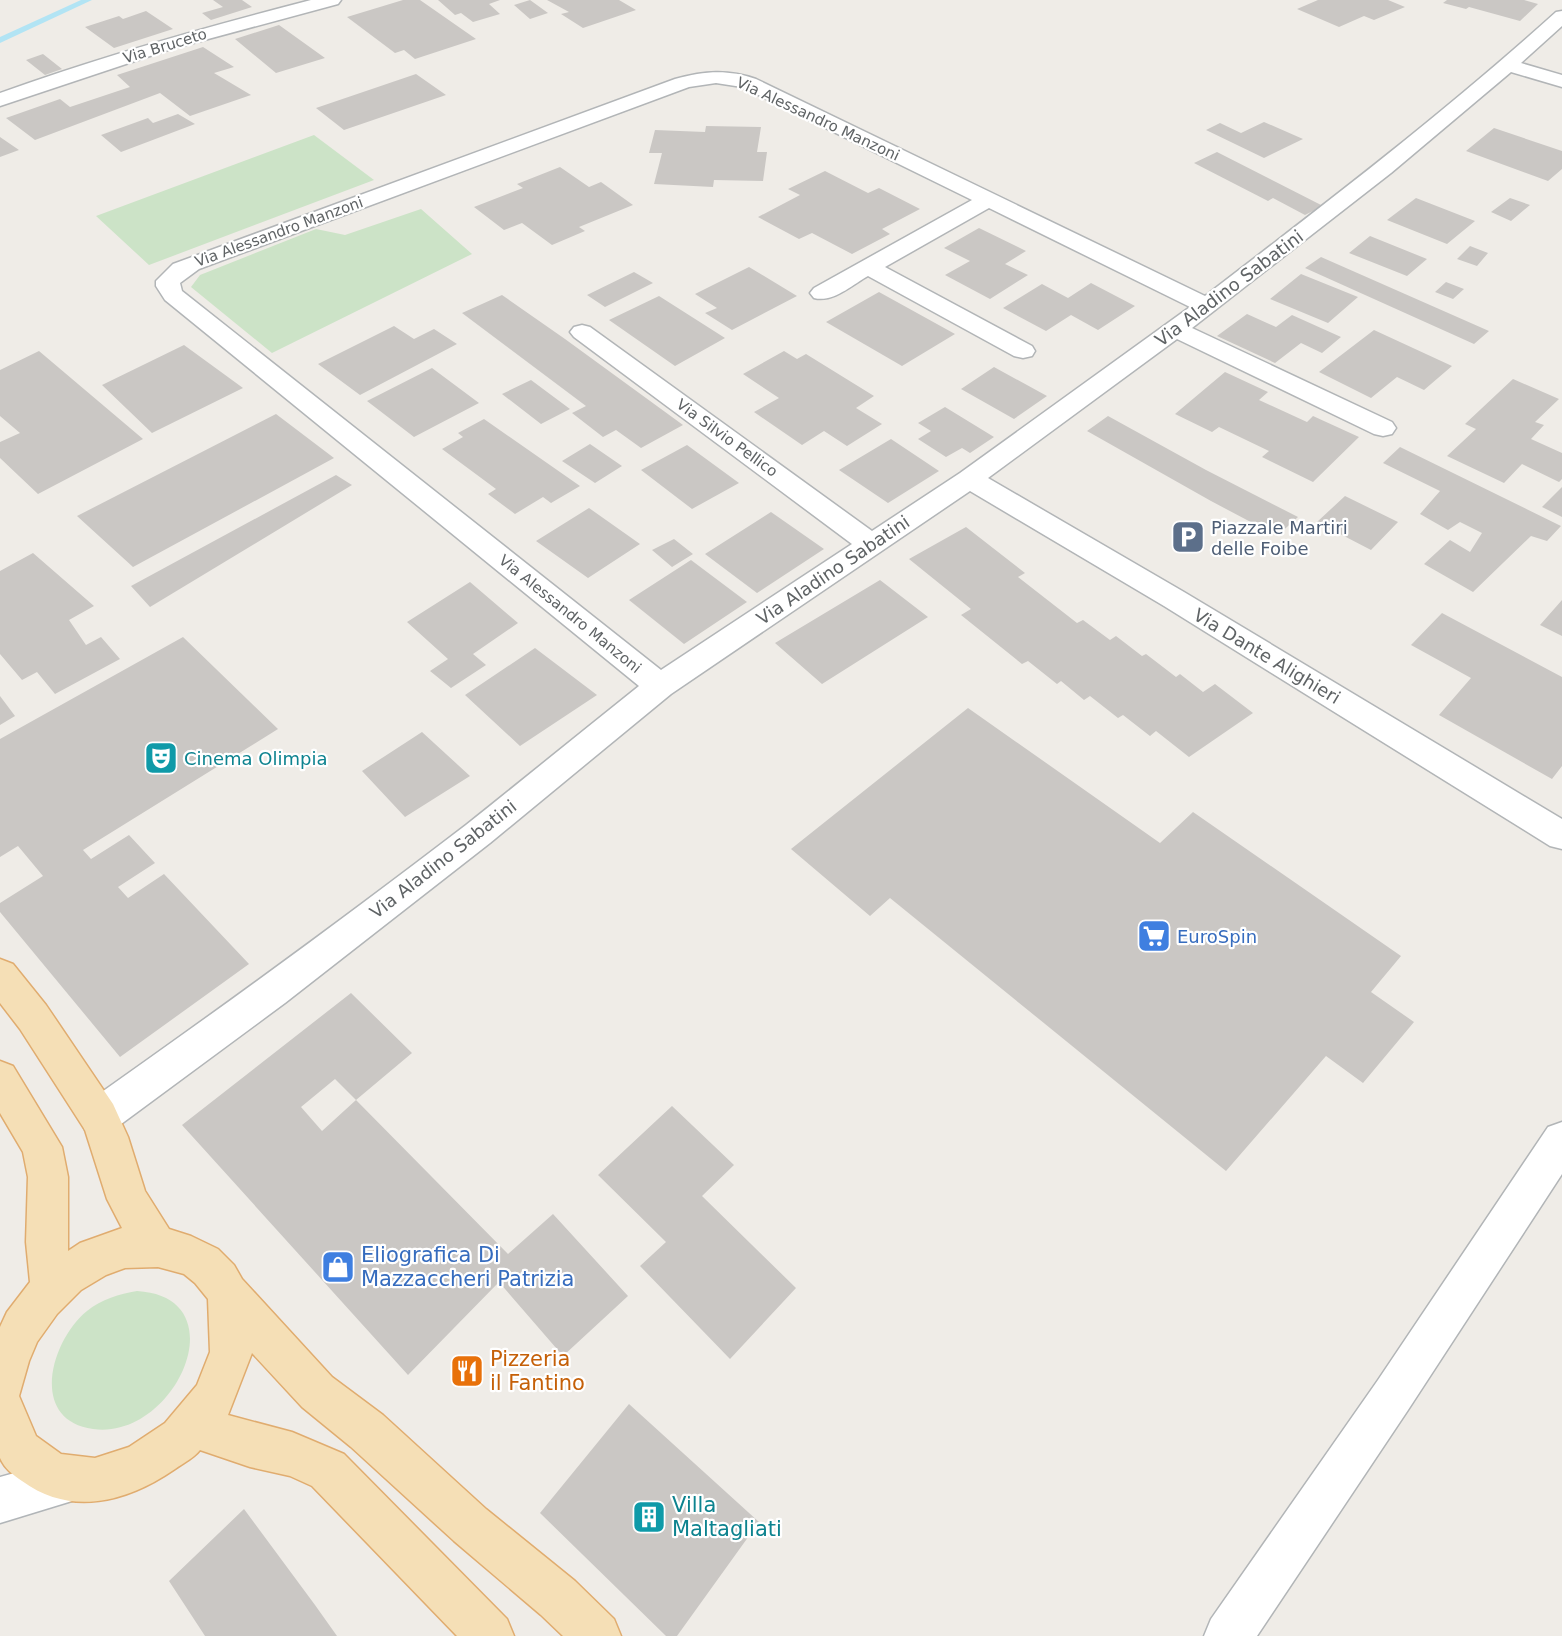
<svg xmlns="http://www.w3.org/2000/svg" width="1562" height="1636" font-family="'DejaVu Sans',sans-serif">
<style>
.green{fill:#cce3c7}
.lines{fill:none;stroke-linecap:round;stroke-linejoin:round}
.stream{fill:#b2e4f4;fill-rule:evenodd}
.building{fill:#cac7c4}
.street-casing{stroke:#b2b5b7;stroke-width:3}
.secondary-casing{stroke:#b1b5b8;stroke-width:3}
.primary-casing{stroke:#e0ac6f;stroke-width:3}
.street{fill:#fff;fill-rule:evenodd}
.secondary{fill:#fff;fill-rule:evenodd}
.primary{fill:#f5dfb6;fill-rule:evenodd}
.labels{text-anchor:middle;dominant-baseline:central;stroke-width:4.5;stroke-linejoin:round;paint-order:stroke}
.far-street-label{font-size:15px;fill:#5f6365;stroke:#fff}
.street-label{font-size:18px;fill:#5f6365;stroke:#fff}
.service-label{font-size:18px;fill:#4e5e75;stroke:#fff;text-anchor:start}
.culture-label{font-size:18px;fill:#0d838f;stroke:#fff;text-anchor:start}
.shop-label{font-size:18px;fill:#366cbe;stroke:#fff;text-anchor:start}
.near-shop-label{font-size:21px;fill:#366cbe;stroke:#fff;text-anchor:start}
.near-food-label{font-size:21px;fill:#c56008;stroke:#fff;text-anchor:start}
.near-culture-label{font-size:21px;fill:#0d838f;stroke:#fff;text-anchor:start}
</style>
<rect width="100%" height="100%" fill="#efece7"/>
<!-- green -->
<path class="green" d="M314,135l60,45 -225,85 -53,-49z
M421,209l51,45 -200,99 -81,-66 9,-12 116,-46 29,6z
M137,1291c103,6 38,150 -44,138 -65,-9 -42,-89 -6,-118 15,-12 32,-17 50,-20z"/>
<g class="lines">
<!-- stream -->
<path class="stream" d="M81,0h11l-92,43v-6z"/>
</g>
<!-- building -->
<path class="building" d="M213,0h29l10,7 -41,13 -9,-7 21,-6z
M403,0h17l56,39 -61,20 -11,-9 -9,3 -48,-36z
M438,0h62l-11,4 11,10 -27,8 -12,-9 -6,2z
M530,0l18,13 -18,6 -16,-14z
M547,0h72l17,10 -53,18 -22,-14 8,-2z
M1318,0h70l17,7 -31,13 -10,-4 -25,11 -42,-18z
M1447,0h77l14,4 -18,17 -51,-14 -3,2 -23,-6z
M146,11l27,18 -59,19 -29,-21 34,-11 4,3z
M279,25l46,33 -49,15 -41,-34z
M203,47l31,20 -20,6 37,22 -61,21 -30,-23 -125,47 -29,-22 54,-19 10,8 60,-20 -13,-12z
M43,54l19,15 -17,6 -19,-15z
M416,74l30,21 -102,35 -28,-22z
M178,114l17,10 -74,28 -20,-17 47,-17 5,5z
M1264,122l39,17 -39,19 -58,-28 14,-7 21,10z
M706,126l55,1 -4,25h10l-4,29 -49,-1 -1,7 -59,-3 8,-31h-13l6,-23 50,2z
M1494,128l68,23v18l-14,12 -82,-30z
M0,137l19,13 -19,7z
M1217,152l106,54 -18,9 -32,-17 -5,3 -74,-38z
M560,167l29,20 12,-5 32,23 -54,22 6,4 -33,14 -30,-22 -18,7 -30,-23 49,-19 -6,-4z
M825,171l43,22 11,-5 41,21 -38,20 8,5 -38,20 -40,-21 -13,6 -41,-22 42,-22 -12,-6z
M1416,198l59,23 -28,23 -60,-24z
M1510,198l20,7 -19,16 -20,-9z
M979,228l47,23 -21,13 23,11 -38,24 -45,-24 25,-14 -26,-13z
M1370,236l57,23 -20,17 -58,-23z
M1470,246l18,7 -11,13 -20,-7z
M1321,257l168,74 -15,13 -169,-76z
M749,267l48,29 -65,34 -27,-17 12,-5 -22,-14z
M634,272l19,11 -48,24 -18,-12z
M1301,274l57,23 -30,26 -58,-24z
M1446,282l18,7 -11,10 -18,-7z
M1091,283l44,23 -37,24 -27,-15 -25,16 -43,-23 39,-24 26,14z
M879,292l76,42 -53,32 -76,-44z
M502,295l63,44 118,86 -42,23 -25,-18 -13,7 -31,-24 14,-7 -124,-93z
M659,296l66,42 -50,28 -66,-46z
M1247,314l29,13 16,-12 49,22 -19,16 -21,-10 -26,20 -58,-27z
M394,326l20,13 20,-10 23,15 -97,51 -42,-31z
M1374,330l78,36 -28,24 -27,-13 -26,21 -52,-26z
M184,345l59,43 -91,45 -50,-48z
M39,351l104,88 -105,55 -38,-36v-16l20,-9 -20,-17v-46z
M784,351l13,8 9,-5 68,42 -18,12 26,16 -35,22 -23,-15 -22,14 -48,-33 25,-14 -36,-24z
M994,367l53,29 -33,23 -53,-30z
M432,368l47,35 -65,34 -47,-36z
M1225,372l43,20 -9,8 48,22 6,-6 46,21 -46,45 -51,-25 7,-6 -50,-24 -7,5 -37,-18z
M1513,379l46,20 -24,23 9,3 -13,14 31,14v26l-3,3 -37,-18 -18,19 -57,-27 29,-27 -11,-5z
M531,380l39,29 -29,15 -39,-30z
M945,407l49,30 -24,16 -8,-5 -16,9 -28,-18 13,-8 -13,-8z
M276,414l58,44 -201,109 -56,-51z
M1108,416l98,54 92,47 -21,19 -66,-35 -124,-70z
M484,419l96,67 -29,17 -8,-6 -28,17 -27,-20 8,-5 -54,-40 21,-12 -5,-4z
M891,439l48,32 -51,32 -49,-33z
M590,444l32,22 -27,17 -33,-22z
M687,445l52,38 -47,26 -51,-39z
M1400,447l161,79 -14,15 -16,-5 -58,56 -49,-28 26,-24 20,12 12,-19 -22,-11 -12,8 -28,-16 20,-23 -57,-28z
M336,475l16,10 -202,122 -19,-21z
M1562,487v30l-20,-10z
M1345,496l53,26 -27,28 -54,-28z
M589,508l51,36 -52,34 -52,-37z
M771,512l53,37 -67,44 -52,-39z
M966,527l59,46 -7,4 59,46 6,-3 27,20 6,-4 26,20 4,-2 30,23 4,-3 23,18 12,-8 38,29 -64,44 -33,-26 -6,5 -27,-21 -5,3 -28,-22 -6,4 -23,-19 -4,3 -29,-23 -6,3 -61,-49 10,-6 -62,-50z
M674,539l19,15 -21,13 -20,-17z
M33,553l61,53 -25,14 17,25 15,-8 19,22 -65,35 -18,-22 -15,8 -22,-26v-83z
M691,560l56,42 -63,42 -55,-44z
M880,580l48,37 -106,67 -47,-41z
M470,582l48,41 -45,31 13,11 -35,23 -21,-17 18,-12 -41,-37z
M1562,600v36l-22,-11z
M1442,613l120,64v89l-10,13 -113,-64 32,-37 -60,-33z
M183,637l95,92 -195,121 8,9 38,-24 26,28 -37,24 10,11 36,-24 85,90 -129,93 -120,-145v-9l43,-27 -25,-30 -18,11v-118z
M535,648l62,47 -77,51 -55,-51z
M0,696l15,20 -15,9z
M968,708l192,135 33,-31 208,144 -30,36 43,30 -51,61 -37,-27 -100,115 -336,-273 -20,18 -79,-67z
M422,732l48,44 -65,41 -43,-46z
M351,993l61,60 -56,47 -21,-21 -34,28 21,24 34,-31 152,154 45,-40 75,82 -65,60 -64,-74 -91,93 -226,-250z
M672,1106l62,59 -32,31 94,92 -66,71 -90,-93 26,-24 -68,-67z
M629,1404l130,118 -82,114h-11l-126,-123z
M244,1509l71,96 22,31h-132l-36,-55z"/>
<g class="lines">
<defs>
<path id="street" d="M311,0h30l-3,4 -167,45 -171,57v-13c102,-37 206,-66 311,-93z
M1562,11v15l-41,37 41,12v12l-51,-15 -120,101 -199,155 200,94 4,6 -4,6 -9,2 -9,-2 -197,-95 -189,139 196,114 378,227v30l-12,-3 -386,-240 -194,-115 -299,203 -181,149 -91,71 -114,89 -172,127 -14,5 -14,-5 -5,-13 5,-13c129,-91 256,-183 381,-279 58,-46 115,-93 173,-139l-474,-386 -9,-14v-5l17,-17 502,-185c29,-8 53,-10 81,0l449,217c120,-92 239,-183 351,-284zM716,83l26,4 230,113 -158,88 -4,5 4,5c19,5 38,-13 54,-22l146,80 9,2 9,-2 3,-5 -3,-5 -147,-79 104,-59 201,99 -230,166 -88,58 -282,-204 -8,-2 -8,2 -4,5 4,5 278,207 -191,126 -479,-379 -2,-8 19,-14 490,-182z
M1562,1122v52l-154,236 -151,226h-53l7,-17 167,-239 170,-253z"/>
<path id="secondary" d="M69,1458l16,7 7,16 -7,16 -85,26v-46z"/>
<path id="primary" d="M0,959l13,5 33,41 67,99 15,33 17,54 24,38 22,7 27,13 16,16 8,14 90,98 51,38 103,94 89,72 39,38 7,17h-58l-22,-21 -87,-74 -103,-94 -49,-40 -50,-54 -24,62 64,17 52,22 163,165 7,17h-57l-145,-150 -22,-10 -40,-9 -50,-17c-6,8 -17,13 -25,19 -48,33 -104,48 -153,12 -10,-7 -17,-12 -22,-23v-131l7,-15 23,-30 -4,-40 2,-65 -5,-25 -23,-39v-52l13,5 49,81 6,30v74l12,-8 42,-15 -15,-29 -22,-69 -65,-101 -20,-26zM158,1267l26,7 11,9 13,16 2,53 -13,33 -32,38 -36,24 -34,11 -34,-4 -25,-18 -17,-40 10,-35 8,-19 20,-28 24,-24 25,-15 19,-7z"/>
</defs>
<!-- street casing -->
<use href="#street" class="street-casing"/>
<!-- secondary casing -->
<use href="#secondary" class="secondary-casing"/>
<!-- primary casing -->
<use href="#primary" class="primary-casing"/>
<!-- street -->
<use href="#street" class="street"/>
<!-- secondary -->
<use href="#secondary" class="secondary"/>
<!-- primary -->
<use href="#primary" class="primary"/>
</g>
<!-- icons -->
<defs>
<symbol id="parking-square" viewBox="-11 -11 22 22"><rect x="-9" y="-9" width="18" height="18" rx="4" fill="#5c6f8a" stroke="#fff"/><path d="M-3.5-5.5H1a3.5 3.5 0 0 1 0 7H-1V5.5H-3.5ZM-1-3.4V-.6H.8a1.4 1.4 0 0 0 0-2.8Z" fill="#fff"/></symbol>
<symbol id="theatre-square" viewBox="-11 -11 22 22"><rect x="-9" y="-9" width="18" height="18" rx="4" fill="#0f9aa8" stroke="#fff"/><path d="M-5-5.5Q0-4 5-5.5V0Q5 5 0 6Q-5 5-5 0ZM-3.3-2.5H-1v1.5H-3.3ZM1-2.5H3.3v1.5H1ZM-2.8 1Q0 5.5 2.8 1Z" fill="#fff"/></symbol>
<symbol id="supermarket-square" viewBox="-11 -11 22 22"><rect x="-9" y="-9" width="18" height="18" rx="4" fill="#3f7fe0" stroke="#fff"/><path d="M-6-5.5h2.5l.6 2H6L4.5 2H-2.5L-4.4-4H-6ZM-1.5 3.2a1.3 1.3 0 1 0 .1 0ZM3 3.2a1.3 1.3 0 1 0 .1 0Z" fill="#fff"/></symbol>
<symbol id="shop-square" viewBox="-11 -11 22 22"><rect x="-9" y="-9" width="18" height="18" rx="4" fill="#3f7fe0" stroke="#fff"/><path d="M-5-2.5h2.3a2.7 3.5 0 0 1 5.4 0H5L5.5 6h-11ZM-1.5-2.5h3a1.5 2.3 0 0 0-3 0Z" fill="#fff"/></symbol>
<symbol id="restaurant-square" viewBox="-11 -11 22 22"><rect x="-9" y="-9" width="18" height="18" rx="4" fill="#e8710a" stroke="#fff"/><path d="M-5-6h1v4h1v-4h1v4h1v-4h1v5L-1.5 .5V6h-2V.5L-5-1ZM5-6V6H3V1.5H1.5Q1.5-4 5-6Z" fill="#fff"/></symbol>
<symbol id="building-square" viewBox="-11 -11 22 22"><rect x="-9" y="-9" width="18" height="18" rx="4" fill="#0f9aa8" stroke="#fff"/><path d="M-4-6H4V6H1V3H-1V6H-4ZM-2.5-4.3h1.7v1.8h-1.7ZM.8-4.3h1.7v1.8H.8ZM-2.5-1h1.7V.8h-1.7ZM.8-1h1.7V.8H.8Z" fill="#fff"/></symbol>
</defs>
<g fill-rule="evenodd">
<use href="#parking-square" x="1169" y="518" width="38" height="38"/>
<use href="#theatre-square" x="142" y="739" width="38" height="38"/>
<use href="#supermarket-square" x="1135" y="917" width="38" height="38"/>
<use href="#shop-square" x="319" y="1248" width="38" height="38"/>
<use href="#restaurant-square" x="448" y="1352" width="38" height="38"/>
<use href="#building-square" x="630" y="1498" width="38" height="38"/>
</g>
<g class="labels">
<!-- far-street labels -->
<g class="far-street-label">
<text transform="translate(165 46) rotate(-17)">Via Bruceto</text>
<text transform="translate(818 119) rotate(25)">Via Alessandro Manzoni</text>
<text transform="translate(279 232) rotate(-20)">Via Alessandro Manzoni</text>
<text transform="translate(727 438) rotate(36)">Via Silvio Pellico</text>
<text transform="translate(570 614) rotate(39)">Via Alessandro Manzoni</text>
</g>
<!-- street labels -->
<g class="street-label">
<text transform="translate(1229 288) rotate(-37)">Via Aladino Sabatini</text>
<text transform="translate(833 570) rotate(-34)">Via Aladino Sabatini</text>
<text transform="translate(1267 656) rotate(31)">Via Dante Alighieri</text>
<text transform="translate(443 859) rotate(-38)">Via Aladino Sabatini</text>
</g>
<!-- service labels -->
<g class="service-label">
<text x="1211" y="527">Piazzale Martiri<tspan x="1211" dy="21">delle Foibe</tspan></text>
</g>
<!-- culture labels -->
<g class="culture-label">
<text x="184" y="758">Cinema Olimpia</text>
</g>
<!-- shop labels -->
<g class="shop-label">
<text x="1177" y="936">EuroSpin</text>
</g>
<!-- near-shop labels -->
<g class="near-shop-label">
<text x="361" y="1255">Eliografica Di<tspan x="361" dy="24">Mazzaccheri Patrizia</tspan></text>
</g>
<!-- near-food labels -->
<g class="near-food-label">
<text x="490" y="1359">Pizzeria<tspan x="490" dy="24">il Fantino</tspan></text>
</g>
<!-- near-culture labels -->
<g class="near-culture-label">
<text x="672" y="1505">Villa<tspan x="672" dy="24">Maltagliati</tspan></text>
</g>
</g>
</svg>
